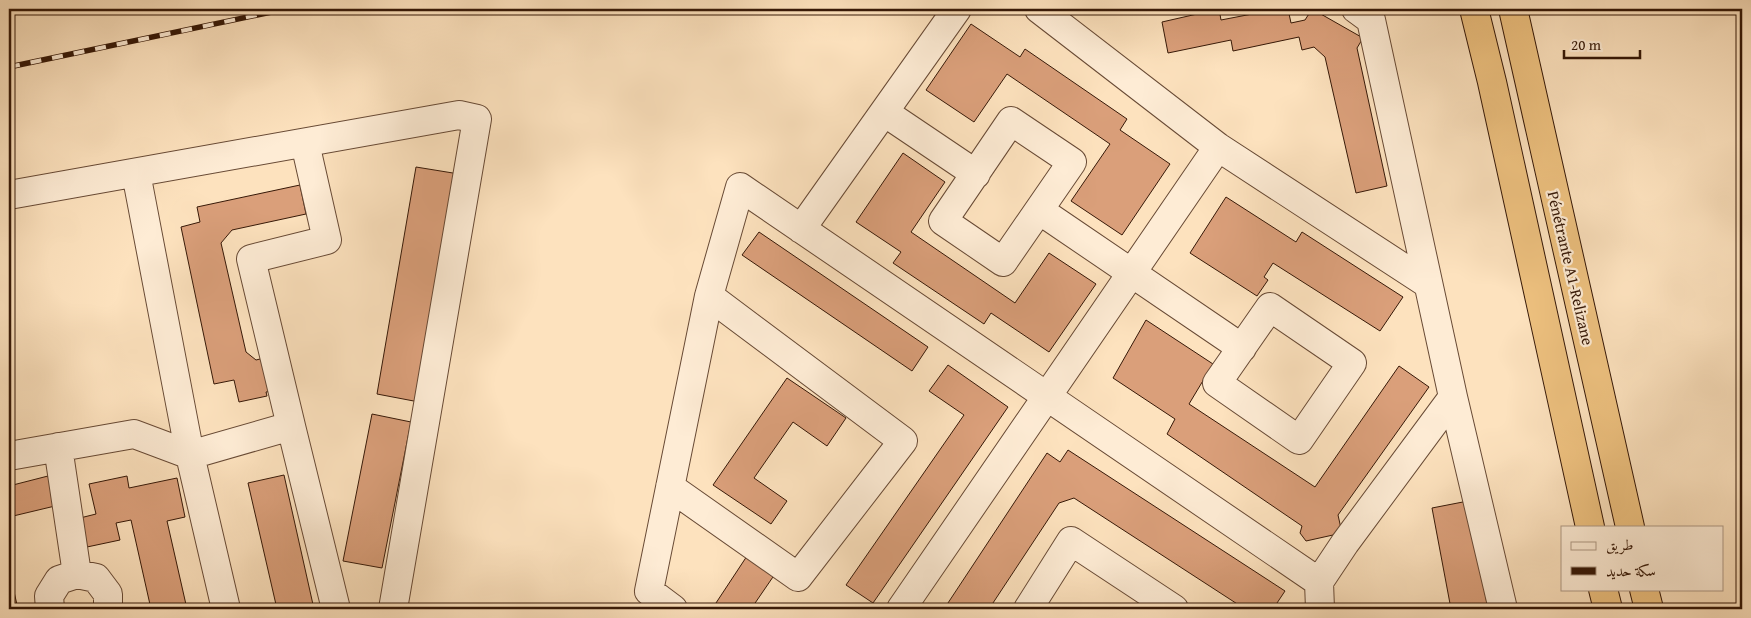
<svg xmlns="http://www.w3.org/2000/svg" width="1751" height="618" font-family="'Gentium Book Plus',Amiri,serif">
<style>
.building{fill:#da9f7a;stroke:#361807}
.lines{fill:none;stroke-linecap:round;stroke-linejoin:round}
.minor-casing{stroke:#684a35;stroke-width:30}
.highway-casing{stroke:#361807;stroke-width:30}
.minor{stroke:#feecd5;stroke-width:28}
.highway{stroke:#eec17f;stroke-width:28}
.rail-casing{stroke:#361807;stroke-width:5.5}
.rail{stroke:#feecd5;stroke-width:4;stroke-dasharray:11;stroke-linecap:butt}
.labels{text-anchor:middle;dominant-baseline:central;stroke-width:4.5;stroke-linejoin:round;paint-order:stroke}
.street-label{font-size:16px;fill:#361807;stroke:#feecd5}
</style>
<rect width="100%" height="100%" fill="#fde2be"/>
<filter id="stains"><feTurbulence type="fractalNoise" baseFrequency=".004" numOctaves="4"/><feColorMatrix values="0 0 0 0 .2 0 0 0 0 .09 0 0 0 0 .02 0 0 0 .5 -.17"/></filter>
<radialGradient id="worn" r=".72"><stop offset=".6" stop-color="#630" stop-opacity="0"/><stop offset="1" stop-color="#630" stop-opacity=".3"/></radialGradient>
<!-- building -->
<path class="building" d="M1219,9l2,11 57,-11h10l3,14 14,-3 7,-11 51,29 -6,10 30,138 -31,7 -31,-136 -11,-10 -12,3 -3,-13 -66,14 -2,-11 -63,13 -6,-31z
M971,24l49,33 5,-8 102,70 -7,11 50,34 -48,71 -51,-34 39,-57 -103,-70 -33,48 -48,-32z
M903,153l42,29 -34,50 104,71 34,-50 47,31 -47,68 -58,-39 -7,11 -91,-61 8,-11 -45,-30z
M416,167l43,7 -40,228 -42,-8z
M300,185l6,29 -74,16 -11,13 25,109 10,8 16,-4 8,34 -14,2 1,4 -28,6 -5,-22 -20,4 -33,-157 19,-5 -3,-15z
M1226,197l70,45 6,-10 101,65 -23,34 -107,-68 -9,14 4,3 -11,16 -67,-43z
M759,232l169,115 -16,24 -170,-116z
M1146,320l67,44 -24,40 126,83 84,-121 30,21 -91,128 4,18 -36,8 -6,-8 2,-7 -135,-92 8,-15 -62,-41z
M948,365l60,42 -135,196 -27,-18 118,-170 -35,-24z
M787,378l59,40 -19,28 -34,-24 -39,56 33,23 -16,23 -58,-39z
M372,414l39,8 -29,146 -39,-7z
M1068,450l217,141 -12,18h-28l-171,-111 -15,5 -70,106h-45l103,-156 13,9z
M284,475l30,134h-37l-29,-126z
M48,476l7,30 -46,11v-31z
M127,476l2,12 48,-10 8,39 -18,4 20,88h-36l-20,-89 -15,3 4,17 -33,7 -7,-29 16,-4 -7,-30z
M1468,501l20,108h-37l-19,-101z
M747,556l28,18 -24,35h-39z
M9,570l9,39h-9z"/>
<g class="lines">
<defs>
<path id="minor" d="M1039,9l179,138 210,137
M1356,9l15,11 82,377 50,212
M884,112l92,62
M1011,121l61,41 -69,100 -60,-41z
M136,173l54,282 36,154
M9,195l450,-80 18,4 -84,490
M1039,210l203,138
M801,229l156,-220
M1270,307l82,56 -53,77 -82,-57z
M291,426l-40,-167 76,-19 -22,-97
M58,447l19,127
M9,456l125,-22 56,21 101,-29 45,183
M670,487l128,90 105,-136 -194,-145
M50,609l-1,-13 10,-16 18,-6 19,4 12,16v15
M673,609l-24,-18 60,-295 31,-109 579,395
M901,609l317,-462
M1028,609l43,-68 103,68
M1320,609l-1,-27 26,-39 108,-146"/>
<path id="highway" d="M1474,9l18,73 98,445
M1513,9l117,518
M1603,589l5,20
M1644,589l5,20"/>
</defs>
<!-- minor casing -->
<use href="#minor" class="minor-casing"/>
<!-- highway casing -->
<use href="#highway" class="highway-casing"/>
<!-- minor -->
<use href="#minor" class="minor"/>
<!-- highway -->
<use href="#highway" class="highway"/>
<defs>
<path id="rail" d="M9,67l277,-58"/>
</defs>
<!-- rail casing -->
<use href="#rail" class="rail-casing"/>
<!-- rail -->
<use href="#rail" class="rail"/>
</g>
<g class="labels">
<!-- street labels -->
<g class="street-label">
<text transform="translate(1571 268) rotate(77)">Pénétrante A1-Relizane</text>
</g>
</g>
<!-- margin -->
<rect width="1751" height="618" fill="none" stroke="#fde2be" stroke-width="30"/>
<rect x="10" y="10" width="1731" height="598" fill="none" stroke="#361807" stroke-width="2.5"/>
<rect x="15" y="15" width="1721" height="588" fill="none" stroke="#361807"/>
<!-- legend -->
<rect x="1561" y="526" width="162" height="65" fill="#feecd5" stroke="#ae9783"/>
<rect x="1571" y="542" width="25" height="8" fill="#feecd5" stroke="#ae9783"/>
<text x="1606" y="550" font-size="15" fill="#361807">طريق</text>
<rect x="1571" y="567" width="25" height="8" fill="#361807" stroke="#ae9783"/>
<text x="1606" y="576" font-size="15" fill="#361807">سكة حديد</text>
<!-- scale -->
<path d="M1564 50v8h76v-8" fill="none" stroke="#361807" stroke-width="2.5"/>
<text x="1571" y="50" font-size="15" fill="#361807" stroke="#feecd5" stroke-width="4" paint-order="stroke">20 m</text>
<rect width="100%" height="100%" filter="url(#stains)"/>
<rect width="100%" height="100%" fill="url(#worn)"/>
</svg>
